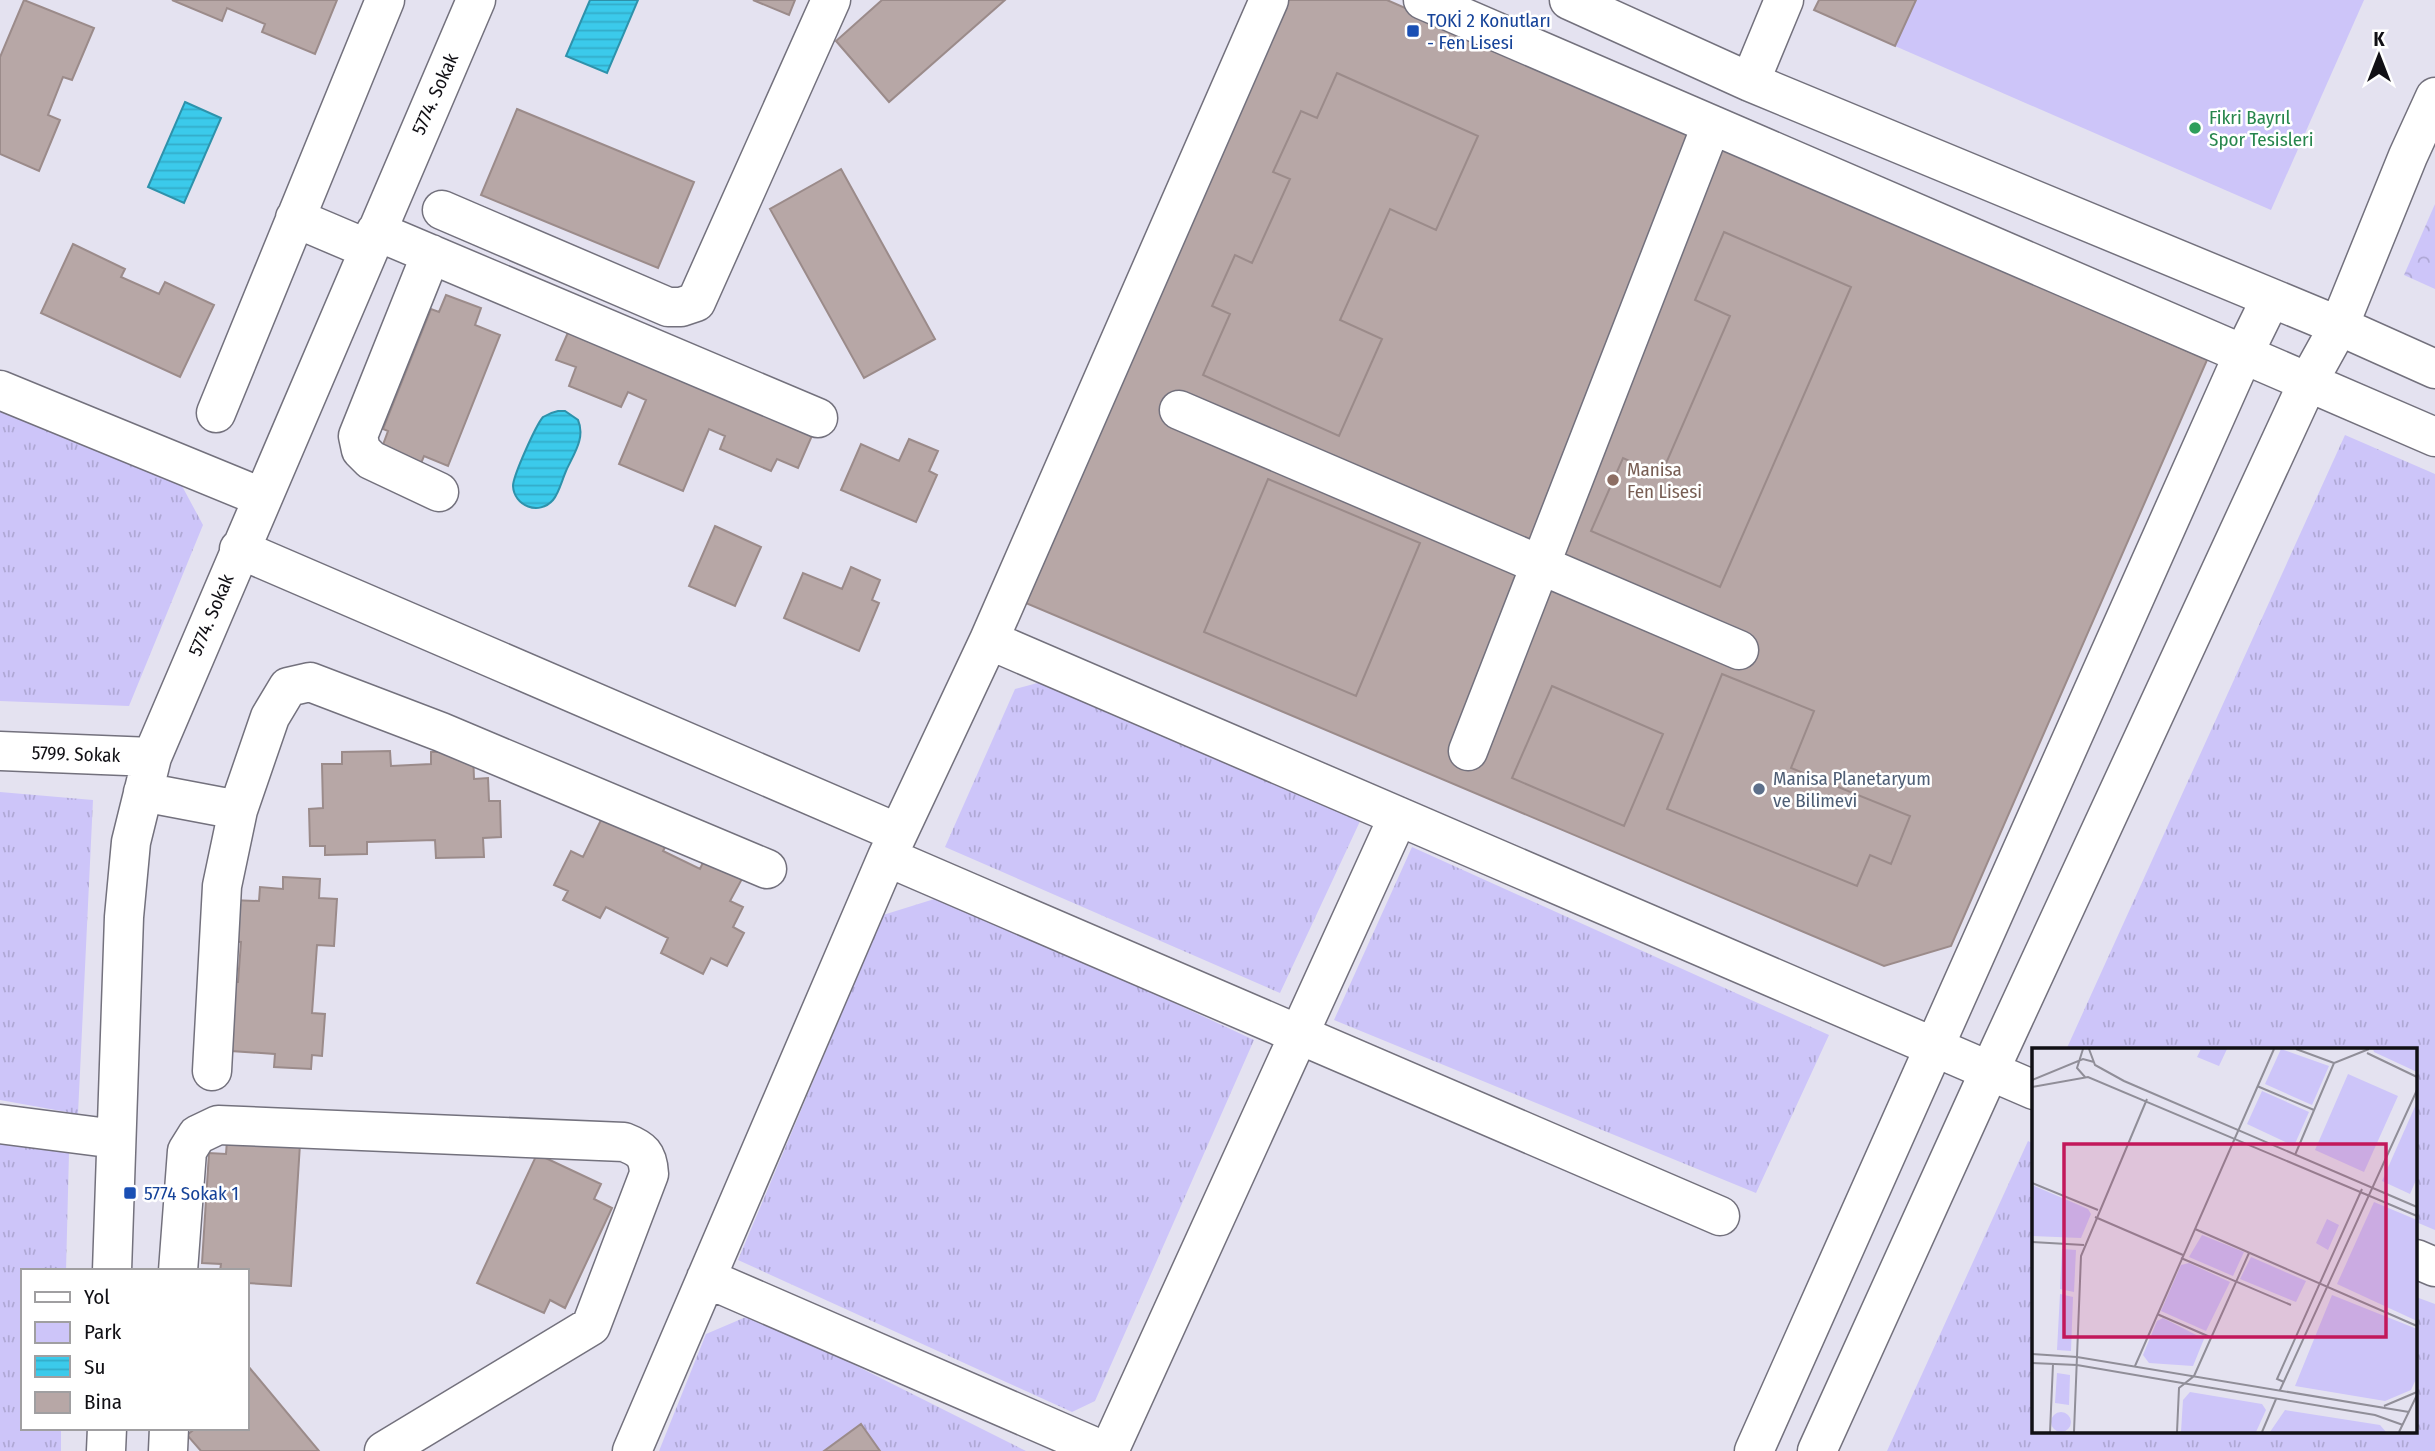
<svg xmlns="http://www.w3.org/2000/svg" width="2435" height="1451" font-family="'Fira Sans Condensed',sans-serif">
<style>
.grass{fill:url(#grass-tufts)}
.forest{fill:url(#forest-crowns)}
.green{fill:#cdc5f9}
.water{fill:url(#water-rules);stroke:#2e92ab;stroke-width:2}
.building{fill:#b7a7a6;stroke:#9b8b8a;stroke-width:2}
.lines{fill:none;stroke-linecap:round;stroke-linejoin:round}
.minor-casing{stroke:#73717d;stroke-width:41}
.minor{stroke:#fff;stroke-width:38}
.transit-dot{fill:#1a4fb4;stroke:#fff;stroke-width:2.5}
.leisure-dot{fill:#2e9e5b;stroke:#fff;stroke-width:2.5}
.education-dot{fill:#8d6e63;stroke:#fff;stroke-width:2.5}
.service-dot{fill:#5c6f8a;stroke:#fff;stroke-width:2.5}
.labels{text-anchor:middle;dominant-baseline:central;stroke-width:5;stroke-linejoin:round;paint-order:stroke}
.transit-label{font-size:19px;fill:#164399;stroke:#fff;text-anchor:start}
.street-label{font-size:19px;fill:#111015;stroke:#fff}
.leisure-label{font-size:19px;fill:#27864d;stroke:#fff;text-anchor:start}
.education-label{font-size:19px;fill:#785e54;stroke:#fff;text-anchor:start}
.service-label{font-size:19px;fill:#4e5e75;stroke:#fff;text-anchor:start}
.inset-road{fill:none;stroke:#908e98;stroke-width:2}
.view{fill:#c2185b;fill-opacity:0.15;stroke:#c2185b;stroke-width:3.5}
.inset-edge{fill:none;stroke:#111015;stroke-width:3.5}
</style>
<defs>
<pattern id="grass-tufts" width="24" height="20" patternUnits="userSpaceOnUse" patternTransform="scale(1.75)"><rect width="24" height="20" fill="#cdc5f9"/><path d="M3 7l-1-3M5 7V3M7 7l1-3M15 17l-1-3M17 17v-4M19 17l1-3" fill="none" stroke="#afa8d5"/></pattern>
<pattern id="forest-crowns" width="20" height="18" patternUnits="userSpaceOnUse" patternTransform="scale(1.75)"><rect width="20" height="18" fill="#cdc5f9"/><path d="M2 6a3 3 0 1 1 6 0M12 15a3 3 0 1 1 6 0" fill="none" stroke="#afa8d5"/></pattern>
<pattern id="water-rules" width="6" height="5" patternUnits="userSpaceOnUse" patternTransform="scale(1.75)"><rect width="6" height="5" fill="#3bcaeb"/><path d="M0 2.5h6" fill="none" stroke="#33acc9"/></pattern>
</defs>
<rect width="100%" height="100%" fill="#e4e2f0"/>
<!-- grass -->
<path class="grass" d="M0,410l182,76 21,39 -74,181 -129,-5z
M2345,435l90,39v756l-19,-8v-172h-350z
M1045,681l317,136 -82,176 -335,-146 70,-158z
M0,792l93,8 -15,314 -78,-14z
M1412,847l417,188 -73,158 -422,-173z
M944,896l310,144 -159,361 -23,11 -334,-152 145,-345z
M0,1139l69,14 -3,118h-43v157h38v23h-61z
M2028,1141l6,3v288h382v-135l19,7v147h-548z
M753,1314l273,137h-367l47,-117z"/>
<!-- forest -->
<path class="forest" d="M2435,204v85l-31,-14z"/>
<!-- green -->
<path class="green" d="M1916,0h448l-93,210 -376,-164z"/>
<!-- water -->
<path class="water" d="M590,0h48l-31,73 -41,-17z
M185,102l36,16 -37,85 -36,-16z
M558,411h7l13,9c8,18 -5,35 -12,51 -4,9 -7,22 -13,29 -14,16 -39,6 -40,-14 0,-10 23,-61 30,-69 5,-3 10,-5 15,-6z"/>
<!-- building -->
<path class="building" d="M24,0l70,28 -22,52 -9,-3 -15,38 12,5 -21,51 -39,-17v-97z
M172,0h165l-22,54 -53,-22 3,-8 -38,-16 -5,13z
M753,0h42l-6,15z
M882,0h123l-116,102 -53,-61z
M1279,0h108l820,360 -256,586 -67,20 -863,-365z
M1819,0h97l-21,46 -81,-36z
M1337,73l141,63 -42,94 -46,-21 -50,111 42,19 -43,97 -136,-61 27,-61 -18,-8 23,-51 17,8 38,-84 -17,-7 28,-61 16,7z
M517,109l177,73 -36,86 -177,-73z
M841,169l94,170 -71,39 -94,-169z
M1724,232l127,55 -131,300 -129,-56 32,-73 38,17 69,-159 -35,-16z
M73,244l52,25 -4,8 38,17 6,-12 49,23 -34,72 -139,-64z
M446,295l35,13 -6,17 25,10 -52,131 -24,-10 -5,12 -39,-15 8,-22 -5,-2 48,-120 8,3z
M573,321l244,103 -19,44 -21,-9 -6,12 -51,-22 5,-13 -16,-7 -26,62 -64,-27 27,-64 -18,-8 -7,15 -52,-21 7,-19 -20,-7z
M909,439l29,12 -9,20 8,4 -21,47 -75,-32 20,-46 38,17z
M1268,479l152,64 -64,153 -152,-64z
M715,526l46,21 -26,59 -46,-20z
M851,567l29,13 -8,20 7,3 -20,48 -75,-33 19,-45 39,16z
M1722,674l92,37 -23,57 119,48 -19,48 -21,-9 -13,31 -190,-77z
M1552,686l111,48 -39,92 -112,-48z
M390,751l1,15 40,-2v-12l42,-1 1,28 14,-1 1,23h11l1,36 -18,1 1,19 -48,1 -1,-18 -68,2v12l-42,1v-9h-15l-1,-37 14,-1 -1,-44h20v-12z
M602,818l68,20 -7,13 37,18 5,-11 38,19 -13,24 13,6 -10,20 11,6 -17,33 -16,-8 -8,16 -42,-21 7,-15 -62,-31 -6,11 -37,-18 5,-9 -14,-6 17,-34 12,6z
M283,877l37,2 -1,19 18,1 -3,47 -17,-1 -5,68 13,1 -3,42 -10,-1 -1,14 -37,-2 1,-13 -44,-3 -8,-69h15l3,-40 -13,-1 3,-41 28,1 1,-14 23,2z
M227,1140l73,4 -9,142 -44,-3v-12h-27l1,-7 -19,-1 7,-110 17,1z
M537,1154l64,30 -7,15 18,9 -47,100 -15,-8 -6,13 -67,-30z
M248,1366l71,85h-118l-14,-16 9,-7h51z
M861,1424l19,27h-56z"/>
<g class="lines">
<defs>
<path id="minor" d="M1423,0l1012,437
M1569,0l181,82 589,244 96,43
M1750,82l34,-82
M442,210l226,97h13l15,-5 135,-302
M295,218l73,31
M376,231l442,187
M431,254l-73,182 3,14 10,10 68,32
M0,390l261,107
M1179,410l560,240
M216,413l169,-413
M239,549l659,284
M989,640l1045,450
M0,751l152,6
M1468,751l243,-625
M143,792l95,18 32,-93 18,-30 22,-5 131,50 326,137
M887,857l833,359
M212,1071l10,-185 16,-76
M0,1124l116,15
M2416,1259l19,8
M112,1271l12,-354 7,-75 21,-85 324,-757
M178,1271l9,-120 10,-16 21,-10 406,17c18,7 24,12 25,32l-58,152 -207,125
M706,1278l398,173
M106,1451l1,-23
M168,1451l1,-23
M632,1451l255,-594 102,-217 280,-640
M1109,1451l289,-634
M1754,1451l489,-1096 27,-55
M1817,1451l173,-381 318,-688 31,-56 69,-170 27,-59"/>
</defs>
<!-- minor casing -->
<use href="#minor" class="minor-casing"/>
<!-- minor -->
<use href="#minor" class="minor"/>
</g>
<!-- markers -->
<g class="transit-dot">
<rect x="1406" y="24" width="14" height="14" rx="3.5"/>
<rect x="123" y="1186" width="14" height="14" rx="3.5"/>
</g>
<circle class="leisure-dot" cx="2195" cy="128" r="7"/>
<circle class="education-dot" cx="1613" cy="480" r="7"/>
<circle class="service-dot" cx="1759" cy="789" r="7"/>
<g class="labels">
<!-- transit labels -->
<g class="transit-label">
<text x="1427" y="20">TOKİ 2 Konutları<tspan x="1427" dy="22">- Fen Lisesi</tspan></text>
<text x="144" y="1193">5774 Sokak 1</text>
</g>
<!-- street labels -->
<g class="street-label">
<text transform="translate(435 94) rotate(-66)">5774. Sokak</text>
<text transform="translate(211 615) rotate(-67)">5774. Sokak</text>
<text transform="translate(76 754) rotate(2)">5799. Sokak</text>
</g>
<!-- leisure labels -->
<g class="leisure-label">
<text x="2209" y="117">Fikri Bayrıl<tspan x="2209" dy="22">Spor Tesisleri</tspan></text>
</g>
<!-- education labels -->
<g class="education-label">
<text x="1627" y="469">Manisa<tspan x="1627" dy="22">Fen Lisesi</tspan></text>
</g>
<!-- service labels -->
<g class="service-label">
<text x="1773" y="778">Manisa Planetaryum<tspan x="1773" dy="22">ve Bilimevi</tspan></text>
</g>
</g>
<!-- overview -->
<g transform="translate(2032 1048)">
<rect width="385" height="385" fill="#e4e2f0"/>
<path d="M249,1l48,17 -17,39 -47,-21zM341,1h44v23l-43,-20zM230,43l47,21 -15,34 -47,-22zM0,137l56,24 3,5 -10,24 -49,-2zM342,154l43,18v101l-80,-37zM170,187l42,17 -11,24 -44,-19zM30,201l14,1 -2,42 -14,-3zM219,209l55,24 -10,21 -56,-23zM157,215l41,19 -24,49 -45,-20 20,-46zM28,246l13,3 -2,54 -14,-1zM300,247l85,34v48l-6,13 -26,11 -90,-15zM131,270l41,21 -11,27 -44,-3 -6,-8 14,-34zM25,325l13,2 -1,30 -14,-2zM158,344l72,12 4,6 -10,22h-75l2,-32zM253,362l95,15 6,7h-116zM19 374a10 10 0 1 1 20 0a10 10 0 1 1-20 0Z" fill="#cdc5f9"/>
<path d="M385,54v76l-7,16 -28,-13z" fill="#cdc5f9"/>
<path d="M169,1h26l-8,17 -22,-9zM316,26l50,22 -34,76 -49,-22zM295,171l12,6 -11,25 -12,-7z" fill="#cdc5f9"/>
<path class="inset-road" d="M51,1l-6,19 8,9M57,1l6,16 29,16 293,126M264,1l38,14M335,5l50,24M0,32l51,-21 11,3M225,38l57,24M0,39l56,-10 329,139M263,107l39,-92 35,-14M0,135l66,27M63,169l88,38M163,181l222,97M0,194l52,3M149,210l110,47M125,266l53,23M0,306l45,3 332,55M0,315l45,2 105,18 193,32 28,10M103,318l139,-317M252,334l-7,-3 85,-190M248,342l137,-300M352,358l33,-14M18,384l3,-68M42,384l7,-176 66,-157M145,384l2,-44 15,-12 55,-123M230,384l14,-33M367,384l18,-37"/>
<path class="view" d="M32,96h322v193h-322z"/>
<rect width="385" height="385" class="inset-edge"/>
</g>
<!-- legend -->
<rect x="21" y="1269" width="228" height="161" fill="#ffffff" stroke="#a09fa1" stroke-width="2"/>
<rect x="35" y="1292" width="35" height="10" fill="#ffffff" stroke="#a09fa1" stroke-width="2"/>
<text x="84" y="1304" font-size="21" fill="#111015">Yol</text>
<rect x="35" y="1322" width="35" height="21" fill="#cdc5f9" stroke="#a09fa1" stroke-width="2"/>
<text x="84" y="1339" font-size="21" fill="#111015">Park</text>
<rect x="35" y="1356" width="35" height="21" fill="url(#water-rules)" stroke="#a09fa1" stroke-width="2"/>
<text x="84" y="1374" font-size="21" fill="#111015">Su</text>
<rect x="35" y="1392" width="35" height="21" fill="#b7a7a6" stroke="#a09fa1" stroke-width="2"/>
<text x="84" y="1409" font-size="21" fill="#111015">Bina</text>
<!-- north arrow -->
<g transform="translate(2379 56)" stroke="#ffffff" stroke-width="5" paint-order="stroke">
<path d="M0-5L12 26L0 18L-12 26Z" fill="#111015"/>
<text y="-10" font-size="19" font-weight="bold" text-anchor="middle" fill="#111015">K</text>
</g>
</svg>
